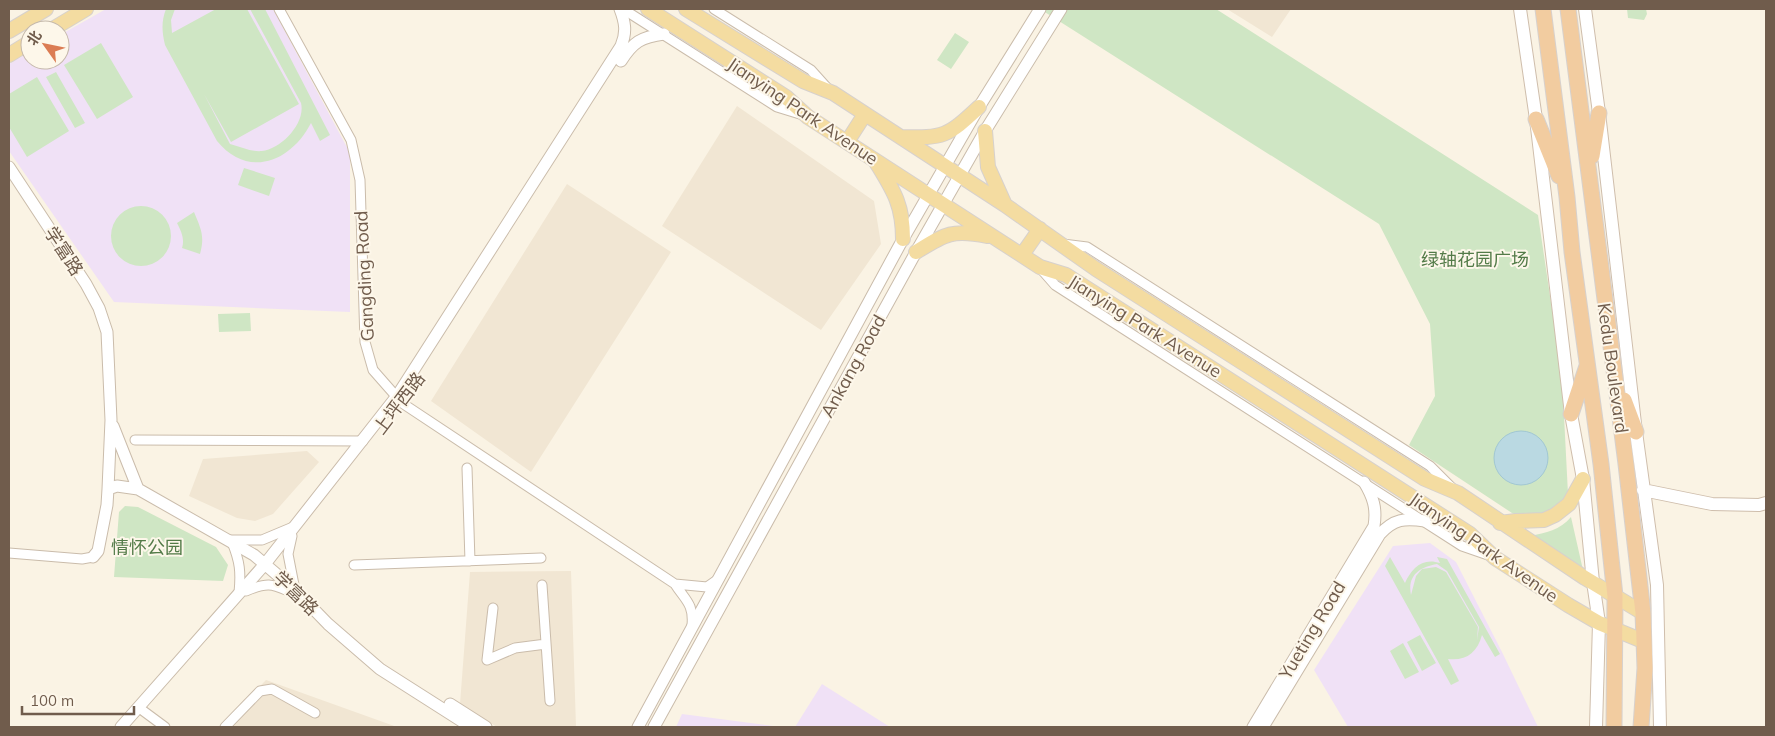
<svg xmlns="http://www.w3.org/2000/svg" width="1775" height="736" font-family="Mulish,'Noto Sans SC',sans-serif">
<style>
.residential{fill:#f1e6d3}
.education{fill:#f0e1f6}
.green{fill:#cfe6c4;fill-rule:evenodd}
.water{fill:#bad9e2;stroke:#a1c7d3}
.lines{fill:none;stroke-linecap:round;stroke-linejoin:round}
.minor-casing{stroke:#cabcab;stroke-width:11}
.tertiary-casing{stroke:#cabcab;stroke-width:13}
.secondary-casing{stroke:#cfbeac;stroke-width:14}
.primary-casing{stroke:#d7d1cd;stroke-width:16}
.trunk-casing{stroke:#d7d1cd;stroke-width:17}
.minor{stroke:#fff;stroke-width:9}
.tertiary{stroke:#fff;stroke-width:11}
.secondary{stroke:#fff;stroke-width:12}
.primary{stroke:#f4dca1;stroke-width:14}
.trunk{stroke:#f2cca0;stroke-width:15}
.labels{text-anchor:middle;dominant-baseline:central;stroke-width:4;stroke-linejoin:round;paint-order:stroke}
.street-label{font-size:18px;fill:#705c4c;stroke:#fdf7ea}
.park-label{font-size:18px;fill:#537b48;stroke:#fdf7ea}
</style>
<rect width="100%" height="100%" fill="#faf3e4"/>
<!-- residential -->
<path class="residential" d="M1227,9h64l-19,28z
M737,106l137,95 7,43 -60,86 -159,-104z
M567,184l104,68 -140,220 -100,-71z
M307,451l12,11 -46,52 -18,7 -18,-3 -48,-22 14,-37z
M571,571l5,156h-79l-37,-23 10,-132z
M266,680l131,47h-177z"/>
<!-- education -->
<path class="education" d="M106,9h167l77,144v159l-236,-10 -105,-151v-87l21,-12v8h30v-25z
M1430,543l26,19 46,90 36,75h-190l-34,-57 79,-124z
M822,684l68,43h-95z
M682,714l99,13h-105z"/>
<!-- green -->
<path class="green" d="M166,9h9l-4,11 1,13 44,-24h31l52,95 -68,38 -27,-48 26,50c11,3 21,8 32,7 19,-2 44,-28 39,-48l-51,-94h15l65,126 -10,6 -9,-18c-20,39 -63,56 -94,18l-52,-96c-3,-13 -4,-23 1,-36z
M1040,9h176l322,206 24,162 6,117 -11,20 -30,6 -15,-7 -103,-68 26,-49 -5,-72 -51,-100z
M1627,9h19l1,5 -3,6 -16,-2z
M955,33l14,9 -18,27 -14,-9z
M101,43l32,54 -36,22 -33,-54z
M56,72l29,51 -10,5 -29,-51z
M37,77l32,54 -42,26 -18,-30v-33z
M244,168l31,10 -6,18 -31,-11z
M111 236a30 30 0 1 1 60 0a30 30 0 1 1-60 0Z
M194,212c7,17 11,24 6,42l-18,-6c3,-9 -1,-17 -5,-25z
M250,313l1,18 -32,1 -1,-18z
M125,506l13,1 78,40 12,18 -5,16 -109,-4 5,-65z
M1571,517l12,53 -53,-34c16,-3 30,-6 41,-19z
M1390,557l15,26c6,-14 17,-26 35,-20l-3,-6 10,2 53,95 -5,3 -13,-22c-5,18 -16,26 -34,24l11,22 -8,4 -66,-119zM1437,564l10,7 32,56 -2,13 1,-13 -32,-55 -10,-5 -14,2 -6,7 -5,19c-4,-20 9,-28 26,-31z
M1420,635l16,28 -14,8 -15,-29z
M1403,643l16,29 -14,7 -15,-28z"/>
<!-- water -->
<path class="water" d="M1494 458a27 27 0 1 1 54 0a27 27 0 1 1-54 0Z"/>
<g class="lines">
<defs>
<path id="minor" d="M279,9l72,131 9,40 5,162 8,28 29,33 273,181c10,16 19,20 17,41
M623,9l154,98 26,8
M714,9l97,61 18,20
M1063,244l24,3 343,219 22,22
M1041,269l14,16 407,261 26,9
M135,440l228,1
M467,468l3,93
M292,536l-4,18 7,36
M229,540h33l31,-13
M232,542c8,20 9,30 7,51
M9,553l73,6 11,-2
M354,565l187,-7
M675,584l32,3 10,-7
M542,585l8,116
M246,591c26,-11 28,-5 52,4
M487,660l28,-12 31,-4
M487,660l6,-52
M142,710l23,17
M225,727l35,-36 12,-2 43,24"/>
<path id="tertiary" d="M621,61c12,-19 20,-24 43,-27
M9,167l77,117 13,24 8,24 4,88 -3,69 -1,16 -9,46 -5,6
M113,426l25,63
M108,489l9,-3 21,3 116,66 41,35 33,34 52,45 91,58
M450,704l36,23
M121,727l144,-163 132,-168 224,-350c6,-14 4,-24 -1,-37
M638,727l265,-488 76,-132 61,-98
M654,727l262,-475 69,-121 76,-122
M1253,727l121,-201c3,-18 -1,-29 -10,-44
M1263,727l117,-193c14,-15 24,-16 45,-13"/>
<path id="secondary" d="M1520,9l16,110 35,295 12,65 10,103 6,41 -3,104
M1585,9l14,104 37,319 21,153 3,142
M1643,490l69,14 47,1 7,-2"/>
<path id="primary" d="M648,9l138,88 22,20 232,150 26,8 404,259 25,24 73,47 31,18 44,18
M686,9l117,72 30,12 172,112 91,64 329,210 33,14 127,85 58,35
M51,30l35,-21
M9,31l37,-22
M9,55l21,-13
M985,131l3,36 17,38
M901,137c43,1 46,0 78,-30
M847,142l18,-28
M876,162c17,28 27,42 27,77
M916,252c29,-18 36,-23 71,-16
M1022,255l18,-26
M1500,523l16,-2 28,-1 11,-5 14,-11 14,-25"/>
<path id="trunk" d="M1543,9l24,188 5,55 29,212 14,132 -1,131
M1568,9l58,455 17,149 2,55 -4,59
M1536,119l23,57
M1592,156l7,-43
M1624,400l12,32
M1571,414l16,-48"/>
</defs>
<!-- minor casing -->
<use href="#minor" class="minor-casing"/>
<!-- tertiary casing -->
<use href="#tertiary" class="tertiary-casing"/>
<!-- secondary casing -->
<use href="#secondary" class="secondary-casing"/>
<!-- primary casing -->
<use href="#primary" class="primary-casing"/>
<!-- trunk casing -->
<use href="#trunk" class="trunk-casing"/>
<!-- minor -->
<use href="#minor" class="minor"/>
<!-- tertiary -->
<use href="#tertiary" class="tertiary"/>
<!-- secondary -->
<use href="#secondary" class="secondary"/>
<!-- primary -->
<use href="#primary" class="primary"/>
<!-- trunk -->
<use href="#trunk" class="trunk"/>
</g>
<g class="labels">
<!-- street labels -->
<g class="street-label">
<text transform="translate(803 111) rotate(34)">Jianying Park Avenue</text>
<text transform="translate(64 251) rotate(57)">学富路</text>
<text transform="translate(364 276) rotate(-93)">Gangding Road</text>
<text transform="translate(1145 326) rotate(32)">Jianying Park Avenue</text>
<text transform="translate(853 366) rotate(-61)">Ankang Road</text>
<text transform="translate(1613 368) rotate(82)">Kedu Boulevard</text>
<text transform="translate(399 403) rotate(-53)">上坪西路</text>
<text transform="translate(1484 547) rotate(35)">Jianying Park Avenue</text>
<text transform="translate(296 593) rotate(44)">学富路</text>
<text transform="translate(1312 630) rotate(-59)">Yueting Road</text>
</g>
<!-- park labels -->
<g class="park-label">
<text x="1475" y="259">绿轴花园广场</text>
<text x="147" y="547">情怀公园</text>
</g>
</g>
<!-- border -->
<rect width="1775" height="736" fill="none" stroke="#705c4c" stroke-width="20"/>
<!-- north arrow -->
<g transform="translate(45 45) rotate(303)"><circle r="24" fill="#fdf7ea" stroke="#c5b9ab"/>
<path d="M0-4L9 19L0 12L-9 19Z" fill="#db7c53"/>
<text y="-8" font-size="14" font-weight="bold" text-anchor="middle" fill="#705c4c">北</text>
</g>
<!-- scale -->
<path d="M22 706v8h112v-8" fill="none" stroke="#705c4c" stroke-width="2.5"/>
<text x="30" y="706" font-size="15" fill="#705c4c" stroke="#fdf7ea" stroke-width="4" paint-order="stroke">100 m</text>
</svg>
